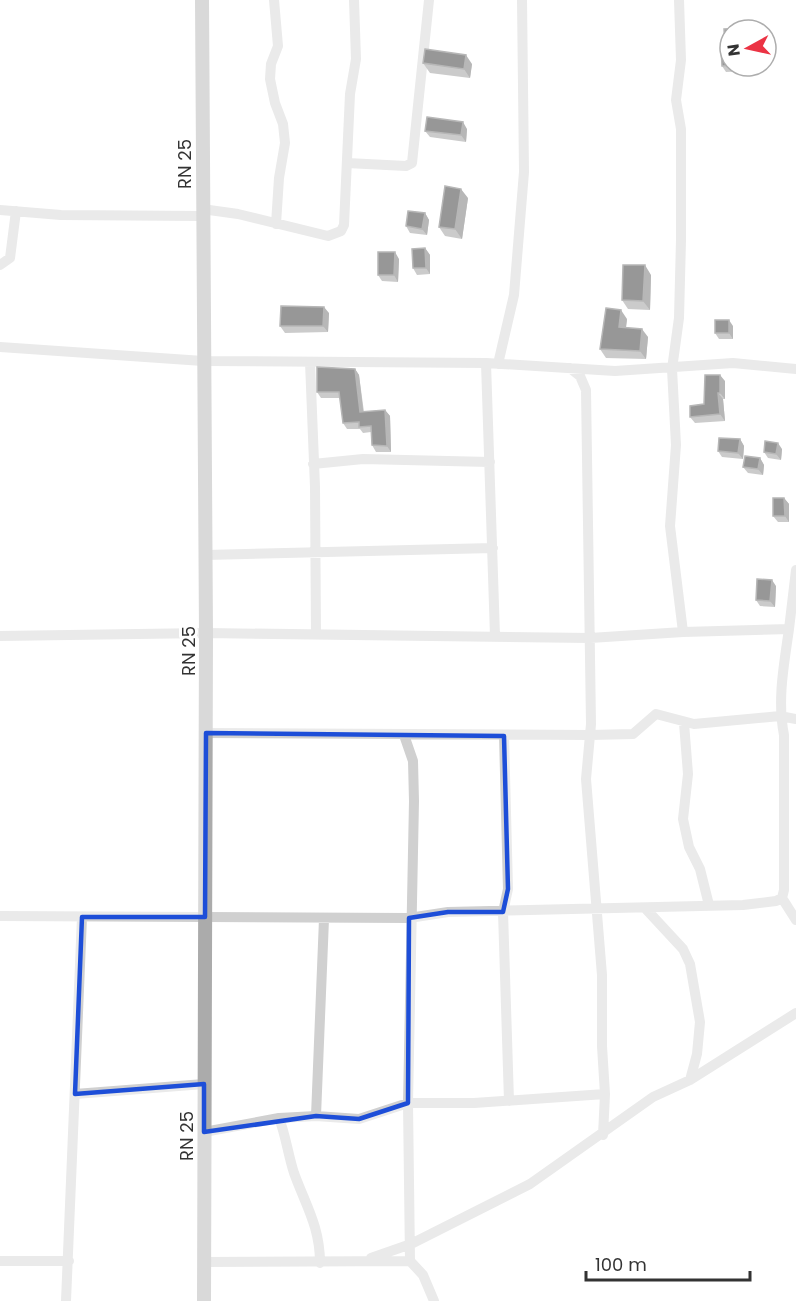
<svg xmlns="http://www.w3.org/2000/svg" width="796" height="1301" font-family="Poppins,sans-serif">
<style>
.lines{fill:none;stroke-linecap:round;stroke-linejoin:round}
.minor{stroke:#d0d0d0;stroke-width:10}
.major{stroke:#ababab;stroke-width:14}
.wall{fill:#8c8c8c}
.shaded-wall{fill:#5f5f5f}
.building{fill:#1a1a1a;stroke:#5f5f5f;stroke-width:1.5}
.marked{fill:none;stroke:#1d4ed8;stroke-width:4.5;stroke-linejoin:round}
.labels{text-anchor:middle;dominant-baseline:central;stroke-width:6;stroke-linejoin:round;paint-order:stroke}
.street-label{font-size:18px;fill:#333;stroke:#fff}
</style>
<rect width="100%" height="100%" fill="#fff"/>
<g class="lines">
<!-- minor -->
<path class="minor" d="M274,0l4,46 -7,18 -1,15 5,24 8,21 2,19 -6,35 -3,46
M679,0l2,60 -5,40 5,29v111l-2,78 -7,51 4,76 -6,81 13,106
M347,163l59,3 6,-3 17,-163
M202,209l36,5 90,22 13,-5 3,-6 6,-131 6,-35 -2,-59
M0,210l61,5 141,1
M0,265l10,-7 6,-47
M0,347l203,14 283,2 129,8 118,-8 63,6
M310,362l5,125 1,147
M486,363l9,273
M498,364l16,-69 10,-123 -2,-172
M570,368l10,8 6,14 5,334 -5,55 16,196v71l3,48 -2,41
M313,464l50,-5 127,3
M205,555l288,-7
M0,636l206,-3 384,5 93,-6 106,-3 7,-59
M684,723l4,51 -5,45 6,28 11,22 9,36
M206,733l384,2 43,-1 23,-20 38,10 86,-8 16,3
M504,736l4,153 -5,23 6,189
M782,898l14,22
M645,908l38,41 7,15 10,58 -3,32 -7,26
M0,916l409,2 39,-6 295,-7 33,-4 6,-3 2,-8v-155c-7,-35 0,-70 5,-106
M75,1094l129,-10
M316,1116l8,-197
M279,1118c7,18 9,37 15,55 12,33 26,54 26,90
M204,1132l75,-14 37,-2 43,3 49,-16h66l131,-9
M371,1258l40,-14 119,-60 123,-87 37,-17 106,-67
M0,1261h69
M410,1261l13,14 11,26
M204,1262l206,-1 -2,-158 6,-302 -1,-40 -9,-26
M66,1301l16,-384"/>
<!-- major -->
<path class="major" d="M202,0l4,633 -2,668"/>
</g>
<!-- wall -->
<path class="wall" d="M730,30v36h17v5l-21,1 -4,-6z
M423,63l49,1 -2,14 -40,-5z
M467,129l-1,13 -36,-5 -5,-6z
M468,198l-6,41 -17,-3 -6,-9z
M425,213l4,7 -2,15 -17,-2 -4,-7z
M425,248l5,7v19l-13,1 -4,-7z
M399,259l-1,23 -16,-1 -4,-6z
M651,275l-1,35 -22,-1 -6,-9z
M329,313l-1,19 -43,1 -5,-7z
M627,319l-1,8 22,10 -2,22 -40,-1 -6,-9z
M733,326v13h-14l-4,-6z
M355,369l4,6 5,37 21,-2 5,6 1,36h-15l-4,-7 -1,-13 -8,1 -3,-4h-13l-4,-6 -3,-25h-19l-4,-6z
M725,381v18h-2l2,22 -30,2 -5,-6 14,-13z
M740,439l4,7 -1,13 -21,-2 -4,-6z
M782,449l-1,11 -13,-2 -4,-6z
M760,458l4,7 -1,10 -15,-2 -5,-6z
M784,498l5,6v18h-11l-5,-6z
M776,586l-1,21 -15,-1 -4,-6z"/>
<!-- shaded-wall -->
<path class="shaded-wall" d="M466,55l6,9 -2,14 -6,-9z
M463,122l4,7 -1,13 -5,-7z
M461,189l7,9 -6,41 -7,-10z
M425,213l4,7 -2,15 -5,-6z
M425,248l5,7v19l-4,-6z
M395,252l4,7 -1,23 -4,-7z
M645,265l6,10 -1,35 -7,-9z
M324,307l5,6 -1,19 -5,-6z
M621,310l6,9 -2,16 -6,-8z
M729,320l4,6v13l-4,-6z
M642,329l6,8 -2,22 -6,-8z
M355,369l4,6 5,43 -4,-6z
M720,375l5,6v18l-5,-6z
M718,393l5,6 2,22 -5,-7z
M385,410l5,6 1,36 -4,-6z
M740,439l4,7 -1,13 -5,-6z
M778,443l4,6 -1,11 -5,-6z
M760,458l4,7 -1,10 -5,-6z
M784,498l5,6v18l-4,-6z
M772,580l4,6 -1,21 -5,-6z"/>
<!-- building -->
<path class="building" d="M745,28v2h-15v35l-8,1 -1,-19h4l-1,-18z
M425,49l41,6 -2,14 -41,-6z
M427,117l36,5 -2,13 -36,-4z
M445,186l16,3 -6,40 -16,-2z
M408,211l17,2 -3,16 -16,-3z
M425,248l1,20h-13l-1,-19z
M378,252h17l-1,23h-16z
M623,265h22l-2,36 -21,-1z
M281,306l43,1 -1,19h-43z
M606,308l15,2 -2,17 23,2 -2,22 -40,-2z
M715,320h14v13h-14z
M317,367l38,2 5,43 25,-2 2,36 -15,-1 -1,-19 -12,1v-5l-16,1 -4,-31h-22z
M705,375h15v18h-2l2,21 -30,3v-11l14,-2z
M719,438l21,1 -2,14 -20,-2z
M765,441l13,2 -2,11 -12,-2z
M745,456l15,2 -2,11 -15,-2z
M773,498h11l1,18h-12z
M757,579l15,1 -2,21 -14,-1z"/>
<!-- marked area -->
<path d="M0 0H796V1301H0ZM206,733l298,3 4,153 -5,23h-55l-39,6 -1,185 -49,16 -43,-3 -112,16v-48l-129,10 7,-177h123z" fill="#fff" fill-opacity=".55" fill-rule="evenodd"/>
<path class="marked" d="M206,733l298,3 4,153 -5,23h-55l-39,6 -1,185 -49,16 -43,-3 -112,16v-48l-129,10 7,-177h123z"/>
<g class="labels">
<!-- street labels -->
<g class="street-label">
<text transform="translate(184 164) rotate(-90)">RN 25</text>
<text transform="translate(188 651) rotate(-90)">RN 25</text>
<text transform="translate(186 1136) rotate(-90)">RN 25</text>
</g>
</g>
<!-- north arrow -->
<g transform="translate(748 48) rotate(262)"><circle r="28" fill="#ffffff" stroke="#adadad" stroke-width="1.5"/>
<path d="M0-4.5L10 22L0 15L-10 22Z" fill="#eb3344"/>
<text y="-9" font-size="16" font-weight="bold" text-anchor="middle" fill="#333333">N</text>
</g>
<!-- scale -->
<path d="M586 1271v9h164v-9" fill="none" stroke="#333333" stroke-width="3"/>
<text x="595" y="1271" font-size="18" fill="#333333" stroke="#ffffff" stroke-width="4.5" paint-order="stroke">100 m</text>
</svg>
